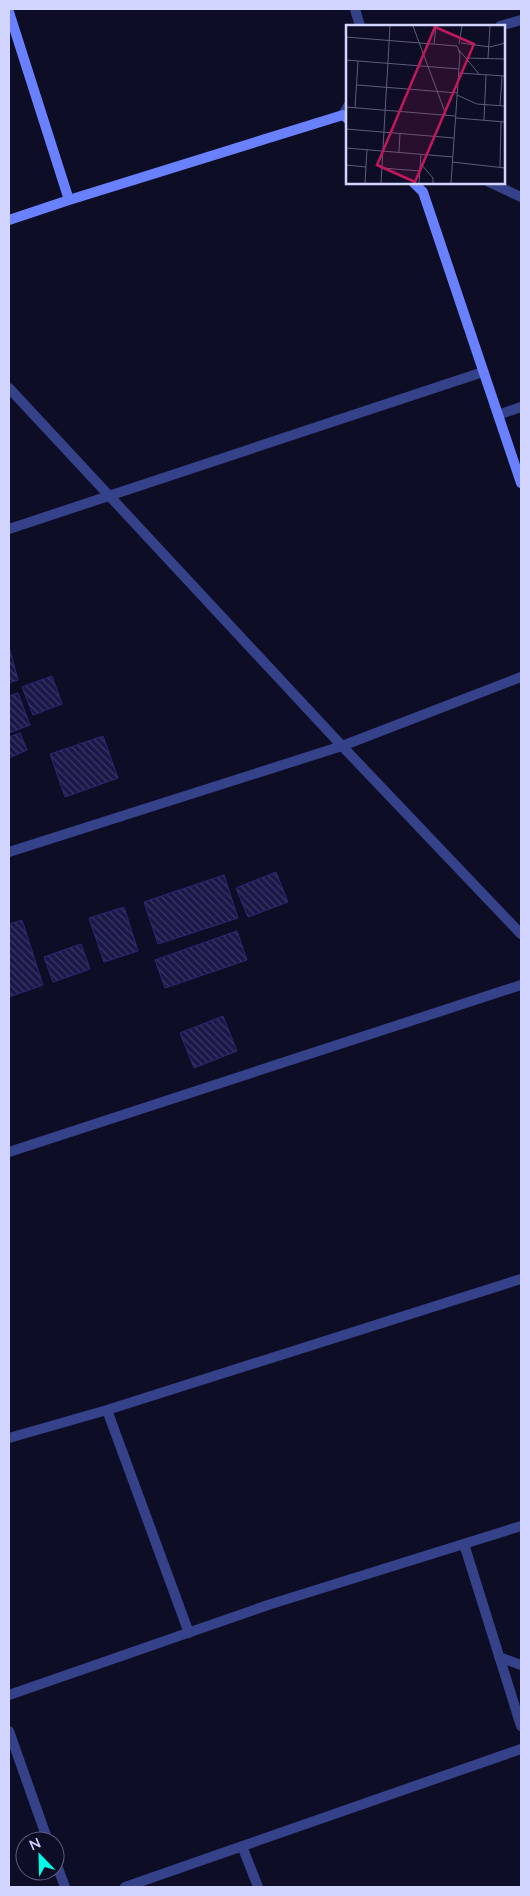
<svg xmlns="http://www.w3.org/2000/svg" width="530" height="1896" font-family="Lato,sans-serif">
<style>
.building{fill:url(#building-back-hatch);stroke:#2a2975}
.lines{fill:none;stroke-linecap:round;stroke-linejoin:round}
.street{stroke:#354188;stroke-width:10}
.secondary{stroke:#6981ff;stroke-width:10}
.inset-road{fill:none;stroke:#5c5d7d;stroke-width:1}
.view{fill:#c2185b;fill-opacity:0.15;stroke:#c2185b;stroke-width:2.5}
.inset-edge{fill:none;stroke:#d2d5ff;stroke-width:2.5}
</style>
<defs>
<pattern id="building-back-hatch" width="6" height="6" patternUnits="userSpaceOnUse" patternTransform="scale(1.25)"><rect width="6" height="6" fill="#191848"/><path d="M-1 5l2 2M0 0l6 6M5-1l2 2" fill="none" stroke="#3a3963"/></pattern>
</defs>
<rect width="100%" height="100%" fill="#0d0d26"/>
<!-- building -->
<path class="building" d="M10,650l8,30 -9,3v-32z
M52,676l10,28 -29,11 -11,-28z
M18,693l12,32 -21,8v-37z
M20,733l7,17 -18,8v-21z
M103,736l15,42 -53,19 -15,-43z
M276,872l12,30 -40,15 -12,-29z
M224,875l14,43 -80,26 -14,-42z
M124,907l14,44 -34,11 -15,-44z
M22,920l21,65 -34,12v-73z
M237,931l10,29 -82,28 -10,-28z
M81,944l9,25 -37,13 -9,-25z
M223,1016l14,35 -43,17 -14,-35z"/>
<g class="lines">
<!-- street -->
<path class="street" d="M355,9l5,17
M500,26l21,-6
M343,115l5,-9
M489,182l32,15
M9,388l333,358 179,188
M498,415l23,-8
M9,529l474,-157
M9,852l333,-106 179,-69
M9,1152l512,-167
M107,1410l82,223
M9,1438l98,-28 414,-131
M464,1544l57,182
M499,1657l22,8
M9,1695l259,-90 253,-79
M9,1731l39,110
M242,1846l16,41
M55,1860l10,27
M125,1887l396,-138"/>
<!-- secondary -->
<path class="secondary" d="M9,12l60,188
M413,182l10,10 98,291
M9,220l60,-20 274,-85 5,4"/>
</g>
<!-- overview -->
<g transform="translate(346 25)">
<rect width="159" height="159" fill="#0d0d26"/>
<path class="inset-road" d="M67,1l33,89M0,12l111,9M115,18l29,4 15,-4M88,19l2,-18M113,19l3,-18M113,25l20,24M121,33l38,1M142,33l2,-32M0,35l113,9M113,48l46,3M11,60l100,8M111,70l20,9 28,2M154,81l2,-30M0,82l109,9M9,83l3,-47M110,93l49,4M138,95l2,-45M0,104l108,9M0,123l107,9M53,127l1,-19M106,137l53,6M75,139l12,14v5M0,140l20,2M154,142l1,-46M36,143l38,3M19,158l2,-34M35,158l9,-157M73,158l2,-29M105,158l9,-129 -3,-8"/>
<path class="view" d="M89,2l39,17 -59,138 -38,-17z"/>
<rect width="159" height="159" class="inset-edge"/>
</g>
<!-- border -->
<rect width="530" height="1896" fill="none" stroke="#d2d5ff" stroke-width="20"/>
<!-- north arrow -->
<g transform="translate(40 1856) rotate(337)"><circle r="24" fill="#0d0d26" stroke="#5c5d7d"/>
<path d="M0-4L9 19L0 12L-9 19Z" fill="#00fde8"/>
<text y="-8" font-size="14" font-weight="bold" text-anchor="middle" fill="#d2d5ff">N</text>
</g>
</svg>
